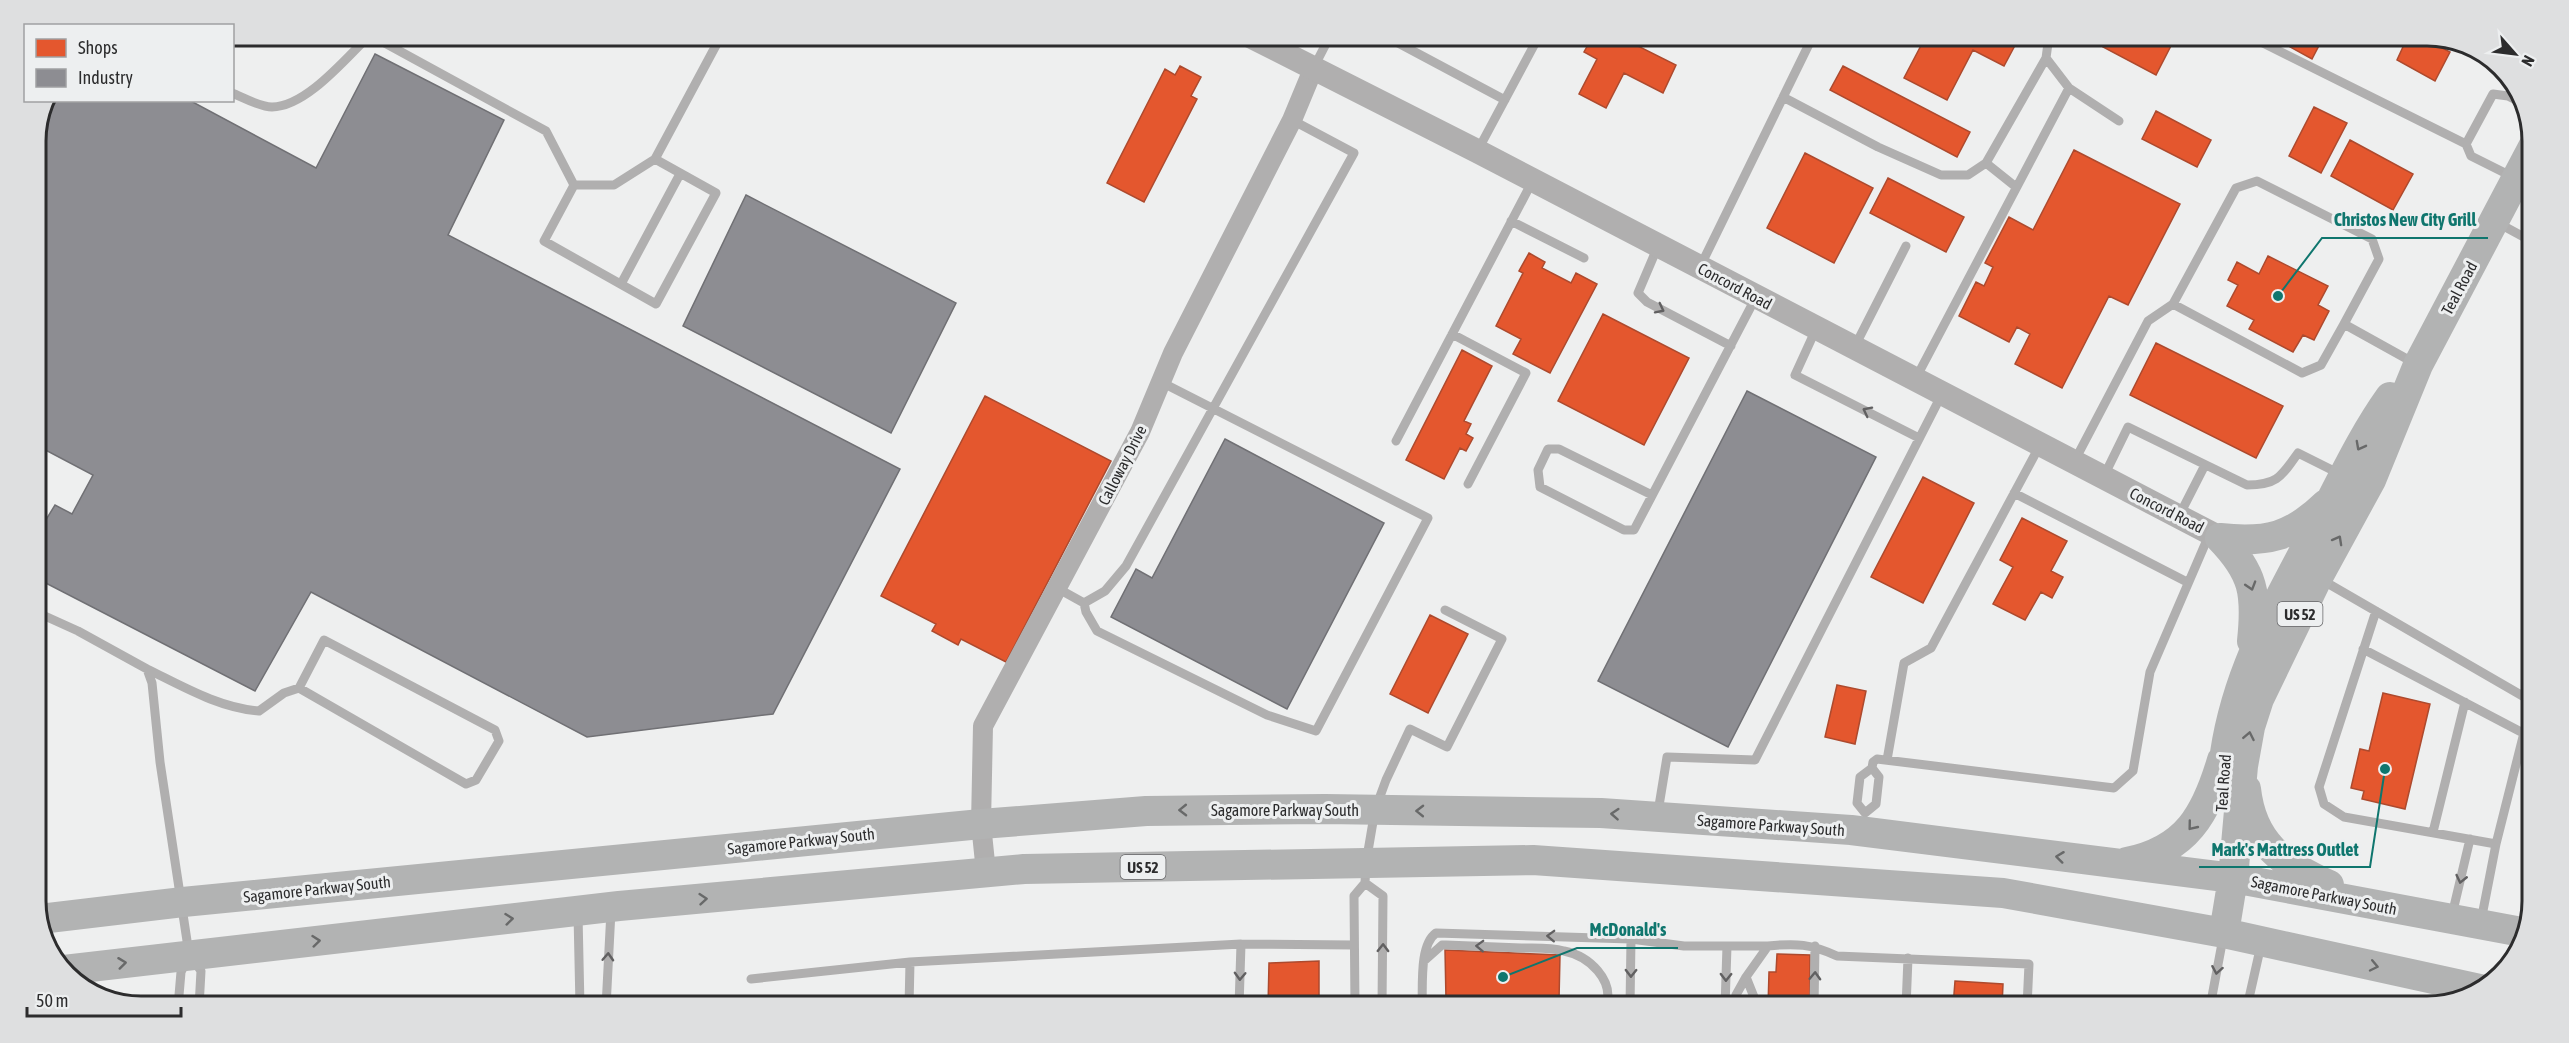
<svg xmlns="http://www.w3.org/2000/svg" width="2569" height="1043" font-family="'Asap Condensed',sans-serif">
<style>
.shops{fill:#e4572e;stroke:#ad4a2e;stroke-width:1.5}
.industry{fill:#8d8d92;stroke:#707074;stroke-width:1.5}
.lines{fill:none;stroke-linecap:round;stroke-linejoin:round}
.service{stroke:#b0afaf;stroke-width:9}
.minor{stroke:#b0afaf;stroke-width:20}
.tertiary{stroke:#b0afaf;stroke-width:24}
.primary{stroke:#b2b3b3;stroke-width:30}
.oneway{stroke:#616061}
.oneway2{stroke:#686969}
.labels{text-anchor:middle;dominant-baseline:central;stroke-width:6;stroke-linejoin:round;paint-order:stroke}
.shield{fill:#edeff0;stroke:#666668;stroke-width:1.5}
.shield-label{font-size:15px;font-weight:bold;fill:#2c2c2d}
.street-label{font-size:16px;fill:#2c2c2d;stroke:#edeff0}
.rim{fill:none;stroke:#2c2c2d;stroke-width:3}
.leader{fill:none;stroke:#0f766e;stroke-width:2}
.callout-dot{fill:#0f766e;stroke:#edeff0;stroke-width:2}
.callout-label{font-size:18px;text-anchor:middle;font-weight:bold;fill:#0f766e;stroke:#edeff0;stroke-width:6;stroke-linejoin:round;paint-order:stroke}
</style>
<rect width="100%" height="100%" fill="#eeefef"/>
<!-- shops -->
<path class="shops" d="M1593,36h25l58,29 -13,28 -39,-20 -18,35 -27,-14 18,-35 -13,-7z
M1926,36h94l-16,30 -31,-16 -26,50 -43,-22z
M2109,36h67l-20,39 -53,-28z
M2270,36h54l-12,23z
M2408,36h12l30,16 -15,29 -38,-21z
M1180,66l21,11 -10,19 6,3 -53,103 -37,-19 58,-114 10,6z
M1843,66l127,66 -13,25 -127,-67z
M2314,107l33,16 -26,50 -32,-17z
M2156,111l55,29 -14,27 -55,-28z
M2350,140l63,34 -20,36 -62,-34z
M2074,150l106,54 -52,101 -19,-9 -47,92 -47,-24 15,-30 -13,-7 -8,15 -50,-26 17,-34 8,4 9,-19 -8,-4 24,-46 24,13z
M1805,153l68,35 -39,75 -67,-35z
M1888,178l76,39 -18,35 -76,-39z
M1529,253l16,9 -3,6 29,15 5,-10 21,11 -47,89 -37,-19 8,-15 -25,-13 27,-53 -4,-2z
M2268,256l60,30 -10,19 11,6 -15,29 -11,-5 -10,17 -44,-23 5,-9 -27,-14 11,-21 -10,-5 9,-18 22,12z
M1603,314l86,44 -45,87 -86,-44z
M2156,343l127,63 -27,52 -126,-63z
M1462,350l30,16 -28,55 7,3 -5,10 7,4 -7,13 -6,-3 -16,31 -38,-19z
M985,396l126,65 -105,201 -45,-23 -3,6 -26,-14 4,-7 -55,-28z
M1923,477l51,26 -51,100 -52,-26z
M2022,518l45,23 -16,30 12,6 -11,21 -11,-6 -16,28 -32,-16 20,-37 -13,-7z
M1430,615l38,19 -40,79 -38,-19z
M1837,685l29,6 -11,53 -30,-7z
M2383,693l47,11 -25,105 -43,-10 2,-8 -13,-3 9,-39 9,2z
M1445,950l115,5 -1,46 -113,-1z
M1777,954l33,1v52h-42l1,-35h7z
M1319,961v46h-51l1,-44z
M1955,981l48,3 -1,23h-49z
M895,1002v5h-121v-3z"/>
<!-- industry -->
<path class="industry" d="M375,54l129,66 -56,115 452,234 -127,245 -186,23 -276,-145 -56,99 -219,-113v-42l19,-31 17,9 21,-39 -57,-30v-310l16,-35h137l127,68z
M746,195l210,108 -65,130 -208,-107z
M1747,391l129,66 -148,290 -130,-66z
M1225,439l159,84 -97,186 -176,-92 25,-48 16,9z"/>
<g class="lines">
<!-- service -->
<path class="service" d="M372,36l174,95 28,54 -30,56 112,63 60,-111 -61,-34 -41,26h-40
M1385,36l120,64
M2049,36l-3,22 23,30 50,33
M2249,36l217,108
M1314,67l16,-31
M232,93c12,5 28,14 40,14 34,0 74,-49 97,-71
M1783,97l95,50 63,28h27l18,-12 60,-105
M1478,150l61,-114
M655,159l66,-123
M1986,163l30,24
M2513,177l-42,-21 -5,-12 27,-50 15,2 14,7
M1511,221l73,37
M2498,223l35,19
M1658,246l-20,47 9,9 84,44
M1701,265l112,-229
M621,284l59,-110
M2173,304l129,69 19,-8 23,-41
M1816,329l-21,46 124,63
M1452,334l74,39 -58,111
M1854,348l52,-102
M1916,378l153,-290
M1396,441l136,-259
M2074,462l74,-141 25,-17 63,-116 21,-7 115,58 7,20 -35,65 72,40
M2104,476l24,-49 119,58c30,0 34,-8 51,-32l42,21
M2014,493l173,89
M1652,495l-93,-46h-11l-10,21 2,17 84,43h10l122,-233
M2179,516l26,-51
M2322,580l211,122
M1057,588l27,15 2,9 11,19 170,84 49,16 112,-213 -267,-136
M1084,603l21,-12 21,-25 228,-413 -62,-33
M2376,611l-57,176 5,17 20,13 152,27
M36,612l42,19 69,38 5,14 8,79 29,192 12,17 -2,36
M2363,649l160,84
M147,669c35,17 72,39 112,42l25,-18 15,-5 167,96 10,-4 23,-39 -4,-11 -171,-90 -25,48
M1887,760l17,-97 27,-15 109,-203
M1872,768l7,9 -3,27 -11,9 -8,-10 3,-26 12,-9 1,-6 4,-3 237,29 19,-17 17,-99 59,-137
M1658,812l9,-55 88,3 187,-366
M2433,832l32,-130
M1365,883l18,13 -1,111
M578,914l2,93
M2452,915l18,-76
M2481,921l15,-77 36,-143
M1424,961l18,-16h4c25,1 50,2 75,3 14,0 29,-1 43,3 25,5 51,29 42,56
M751,979l159,-17
M178,1007l3,-35 5,-10
M606,1007l5,-96
M909,1007l1,-45 331,-18 113,1
M1239,1007l2,-63
M1355,1007l-1,-111 11,-13 1,-20 9,-53 11,-30 24,-51 37,18 55,-108 -57,-29
M1422,1007c1,-21 -3,-62 14,-74l195,6 53,7h84
M1630,1007l1,-68
M1725,1007l2,-61
M1742,1007l-6,-12 10,-18
M1758,1007l-12,-30 22,-31c28,-3 43,-2 69,10l192,8 -2,43
M1814,1007l1,-61
M1906,1007l2,-49
M2210,1007l13,-69
M2247,1007l14,-62"/>
<!-- minor -->
<path class="minor" d="M986,872l-5,-48 2,-98 157,-294 33,-79 119,-233 22,-53"/>
<!-- tertiary -->
<path class="tertiary" d="M1250,36l227,115 743,387"/>
<!-- primary -->
<path class="primary" d="M2220,538c34,35 37,56 32,103
M2220,538c47,5 72,-1 106,-34
M2222,780c7,-98 52,-170 96,-255 23,-43 44,-89 72,-128
M2246,789c6,55 37,75 83,96
M2127,862c60,-12 79,-48 95,-102
M40,919l143,-17 798,-78 165,-13 179,-2 276,4 250,17 382,48 294,55
M2224,933l9,-55 10,-112 7,-39 9,-28 59,-122 53,-97 47,-115 115,-218
M64,970l555,-64 405,-37 509,-9 470,33 221,40 260,57"/>
</g>
<!-- one-way arrows -->
<defs><path id="oneway-chevron" d="M-2-3.5L2.5 0L-2 3.5" fill="none" stroke-width="1.6" stroke-linecap="round" stroke-linejoin="round" transform="scale(1.5)"/></defs>
<g class="oneway">
<use href="#oneway-chevron" transform="translate(1660 309) rotate(27)"/>
<use href="#oneway-chevron" transform="translate(1867 411) rotate(-153)"/>
<use href="#oneway-chevron" transform="translate(2461 879) rotate(103)"/>
<use href="#oneway-chevron" transform="translate(1551 936) rotate(-178)"/>
<use href="#oneway-chevron" transform="translate(1480 946) rotate(-178)"/>
<use href="#oneway-chevron" transform="translate(1383 948) rotate(-89)"/>
<use href="#oneway-chevron" transform="translate(608 957) rotate(-87)"/>
<use href="#oneway-chevron" transform="translate(2217 970) rotate(100)"/>
<use href="#oneway-chevron" transform="translate(1631 973) rotate(91)"/>
<use href="#oneway-chevron" transform="translate(1240 976) rotate(92)"/>
<use href="#oneway-chevron" transform="translate(1815 976) rotate(-88)"/>
<use href="#oneway-chevron" transform="translate(1726 977) rotate(91)"/>
</g>
<g class="oneway2">
<use href="#oneway-chevron" transform="translate(2360 446) rotate(118)"/>
<use href="#oneway-chevron" transform="translate(2338 540) rotate(-61)"/>
<use href="#oneway-chevron" transform="translate(2251 586) rotate(73)"/>
<use href="#oneway-chevron" transform="translate(2249 736) rotate(-79)"/>
<use href="#oneway-chevron" transform="translate(1183 810) rotate(179)"/>
<use href="#oneway-chevron" transform="translate(1420 811) rotate(-179)"/>
<use href="#oneway-chevron" transform="translate(1615 814) rotate(-176)"/>
<use href="#oneway-chevron" transform="translate(2192 826) rotate(129)"/>
<use href="#oneway-chevron" transform="translate(2060 857) rotate(-173)"/>
<use href="#oneway-chevron" transform="translate(703 899) rotate(-5)"/>
<use href="#oneway-chevron" transform="translate(509 919) rotate(-6)"/>
<use href="#oneway-chevron" transform="translate(316 941) rotate(-6)"/>
<use href="#oneway-chevron" transform="translate(122 963) rotate(-7)"/>
<use href="#oneway-chevron" transform="translate(2374 966) rotate(12)"/>
</g>
<g class="labels">
<!-- shield labels -->
<g class="shield">
<rect x="2277.5" y="602" width="45" height="24" rx="4.5"/>
<rect x="1120.5" y="855" width="45" height="24" rx="4.5"/>
</g>
<g class="shield-label">
<text x="2300" y="614">US 52</text>
<text x="1143" y="867">US 52</text>
</g>
<!-- street labels -->
<g class="street-label">
<text transform="translate(1735 286) rotate(28)">Concord Road</text>
<text transform="translate(2459 288) rotate(-62)">Teal Road</text>
<text transform="translate(1122 465) rotate(-63)">Calloway Drive</text>
<text transform="translate(2167 510) rotate(27)">Concord Road</text>
<text transform="translate(2223 783) rotate(-86)">Teal Road</text>
<text x="1285" y="810">Sagamore Parkway South</text>
<text transform="translate(1771 825) rotate(4)">Sagamore Parkway South</text>
<text transform="translate(801 841) rotate(-6)">Sagamore Parkway South</text>
<text transform="translate(317 889) rotate(-6)">Sagamore Parkway South</text>
<text transform="translate(2324 895) rotate(11)">Sagamore Parkway South</text>
</g>
</g>
<!-- crop -->
<path d="M0 0H2569V1043H0ZM141 46H2427A95 95 0 0 1 2522 141V901A95 95 0 0 1 2427 996H141A95 95 0 0 1 46 901V141A95 95 0 0 1 141 46Z" fill="#dedfe0" fill-rule="evenodd"/>
<path class="rim" d="M141 46H2427A95 95 0 0 1 2522 141V901A95 95 0 0 1 2427 996H141A95 95 0 0 1 46 901V141A95 95 0 0 1 141 46Z"/>
<!-- callouts -->
<path class="leader" d="M2278 296L2322 238H2488M2385 769L2370 867H2199M1503 977L1577 948H1678"/>
<g class="callout-dot">
<circle cx="2278" cy="296" r="6"/>
<circle cx="2385" cy="769" r="6"/>
<circle cx="1503" cy="977" r="6"/>
</g>
<g class="callout-label">
<text x="2405" y="226">Christos New City Grill</text>
<text x="2285" y="856">Mark's Mattress Outlet</text>
<text x="1628" y="936">McDonald's</text>
</g>
<!-- legend -->
<rect x="24" y="24" width="210" height="78" fill="#edeff0" stroke="#a0a1a2" stroke-width="1.5"/>
<rect x="36" y="39" width="30" height="18" fill="#e4572e" stroke="#a0a1a2" stroke-width="1.5"/>
<text x="78" y="54" font-size="18" fill="#2c2c2d">Shops</text>
<rect x="36" y="69" width="30" height="18" fill="#8d8d92" stroke="#a0a1a2" stroke-width="1.5"/>
<text x="78" y="84" font-size="18" fill="#2c2c2d">Industry</text>
<!-- north arrow -->
<g transform="translate(2515 54) rotate(118)" stroke="#edeff0" stroke-width="4.5" paint-order="stroke">
<path d="M0-4.5L10 22L0 15L-10 22Z" fill="#2c2c2d"/>
<text y="-9" font-size="16" font-weight="bold" text-anchor="middle" fill="#2c2c2d">N</text>
</g>
<!-- scale -->
<path d="M27 1007v9h154v-9" fill="none" stroke="#2c2c2d" stroke-width="3"/>
<text x="36" y="1007" font-size="18" fill="#2c2c2d" stroke="#edeff0" stroke-width="4.5" paint-order="stroke">50 m</text>
</svg>
